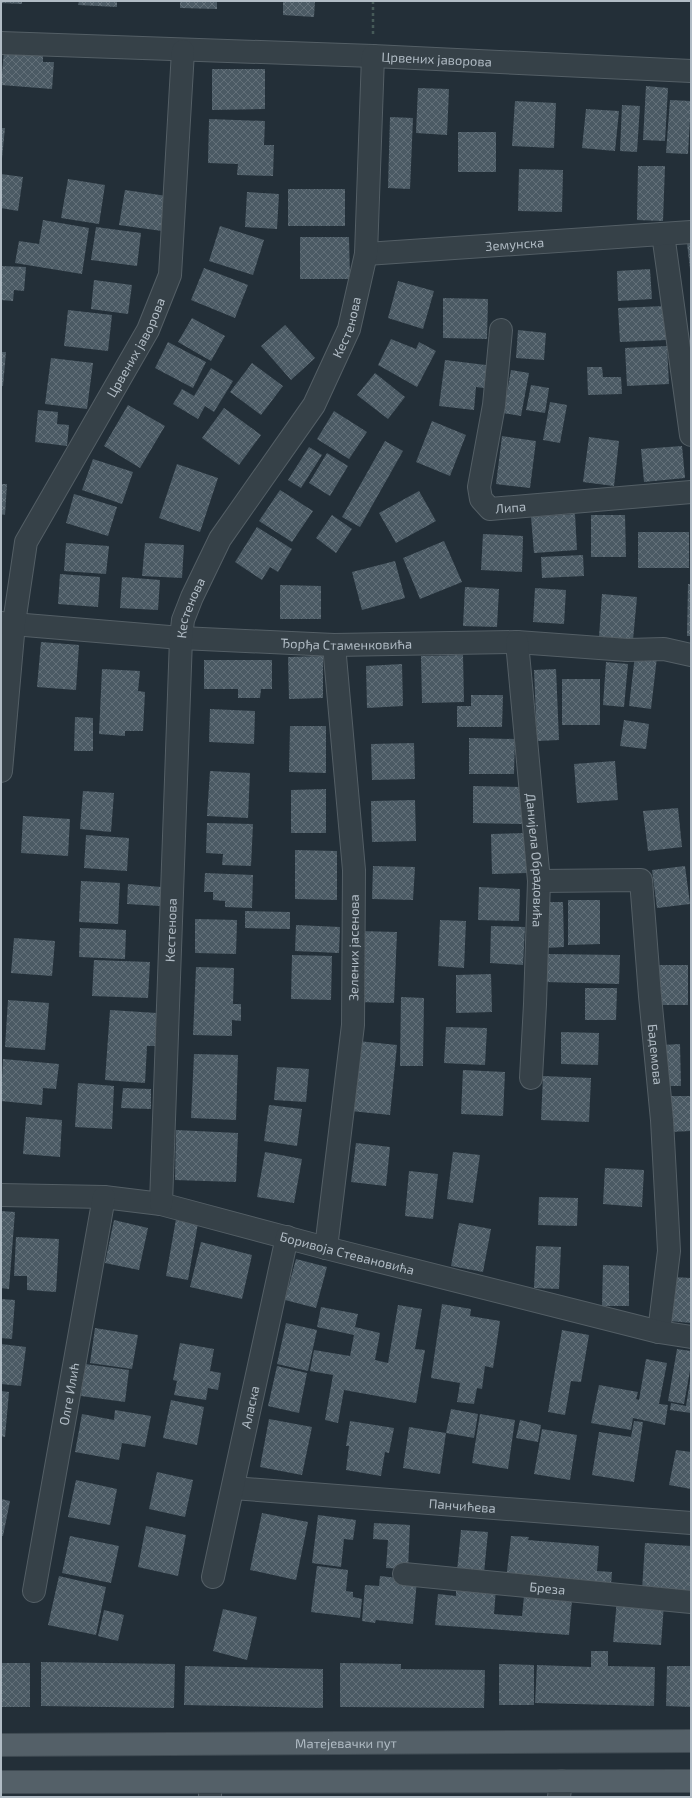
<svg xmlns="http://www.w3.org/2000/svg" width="692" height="1798" font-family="'Exo 2',sans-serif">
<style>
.building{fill:url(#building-cross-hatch)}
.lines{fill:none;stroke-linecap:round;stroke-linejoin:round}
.minor-casing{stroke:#545f66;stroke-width:24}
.major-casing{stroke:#3f4a52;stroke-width:24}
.path{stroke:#465a58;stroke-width:2.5;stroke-dasharray:3 3;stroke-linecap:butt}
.minor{stroke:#364148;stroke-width:22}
.major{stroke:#546068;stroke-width:22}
.labels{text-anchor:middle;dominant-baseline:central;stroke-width:3;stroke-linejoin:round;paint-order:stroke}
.street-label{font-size:13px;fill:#b1bcc5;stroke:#1c262d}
</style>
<defs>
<pattern id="building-cross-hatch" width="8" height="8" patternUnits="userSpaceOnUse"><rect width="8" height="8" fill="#4b5a64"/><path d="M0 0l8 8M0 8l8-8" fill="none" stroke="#637079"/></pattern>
</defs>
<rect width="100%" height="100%" fill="#232f38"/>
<!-- building -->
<path class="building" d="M1,1h21v3l-21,-1z
M79,1h38v6l-39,-2z
M180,1h37v8l-37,-1z
M283,1h32l-1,16 -31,-2z
M4,51l39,3v8h11l-2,27 -51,-4z
M212,69h53v40l-53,1z
M646,86l22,2 -3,53 -22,-1z
M418,88l31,1 -2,46 -31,-2z
M670,100l21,1 -3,53 -22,-1z
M515,101l41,2 -2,45 -42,-2z
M622,105l18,1 -3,46 -17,-1z
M586,109l33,2 -4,40 -33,-3z
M390,117l23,1 -3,71 -22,-1z
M209,119l56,2 -1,24h10l-1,31 -36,-1 1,-11 -30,-1z
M1,128h4l-3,30h-1z
M458,132h38v40h-38z
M638,166h27l-2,55 -26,-1z
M519,169l44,1 -1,42 -44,-1z
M1,174l22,3 -5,34 -17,-3z
M68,179l37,6 -6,39 -38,-6z
M288,189h57v37h-57z
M125,190l42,6 -5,35 -43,-6z
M247,192l32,2 -2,35 -32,-2z
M43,220l46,8 -7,46 -67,-11 4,-22 20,3z
M220,226l44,14 -11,35 -44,-14z
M96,227l45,6 -4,33 -46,-6z
M300,237h49l1,42h-50z
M691,242v27h-1l-3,-26z
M1,266l25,1 -2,24 -10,-1 -1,11 -12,-1z
M204,268l44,17 -13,33 -44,-18z
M650,269l2,30 -34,2 -1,-30z
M94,280l38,5 -4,29 -37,-5z
M398,281l36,10 -11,38 -35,-11z
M443,298l45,1 -1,40 -44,-1z
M664,306l2,34 -46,2 -2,-34z
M68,310l44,5 -4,36 -44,-5z
M192,318l33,18 -14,25 -33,-19z
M285,325l30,33 -24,22 -30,-34z
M518,330l28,3 -2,27 -28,-2z
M391,339l25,10 3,-7 17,9 -19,36 -39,-22z
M168,342l38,20 -13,26 -38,-20z
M667,346l2,38 -42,2 -2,-38z
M1,352h5l-3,34h-2z
M51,358l42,5 -6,46 -42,-5z
M445,360l49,6 -3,23 -15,-2 -2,23 -35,-4z
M252,363l31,23 -22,29 -31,-23z
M587,367h15l1,10h18l1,17 -34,1z
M211,368l22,13 -19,31 -9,-6 -7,13 -25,-15 9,-15 12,7z
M511,370l18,3 -8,43 -18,-3z
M375,373l30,24 -17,22 -31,-24z
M531,385l18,3 -4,25 -19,-3z
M550,402l17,3 -7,38 -17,-3z
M128,405l37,21 -25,42 -36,-22z
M224,408l37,27 -22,30 -37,-27z
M38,410l20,2 -1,12 12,1 -2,21 -32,-4z
M334,411l33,21 -18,27 -32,-20z
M432,421l34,14 -16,41 -34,-14z
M502,436l34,5 -6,47 -34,-4z
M589,437l30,4 -5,45 -31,-4z
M385,441l18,10 -43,76 -18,-10z
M682,446l3,32 -41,4 -3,-33z
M309,447l13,8 -21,33 -13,-8z
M327,453l21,13 -18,30 -21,-13z
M93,459l40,13 -11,32 -40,-14z
M177,464l41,14 -18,54 -41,-14z
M1,484h6l-2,31 -4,-1z
M280,490l33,21 -21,31 -33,-21z
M419,491l17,30 -40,22 -17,-30z
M74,494l43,13 -9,29 -42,-13z
M575,514l2,36 -43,3 -3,-36z
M332,515l20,14 -16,24 -20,-15z
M591,515h34l1,42h-35z
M257,527l35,22 -14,23 -8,-5 -8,13 -27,-18z
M638,532h51v36h-51z
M483,534l40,2 -1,36 -41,-2z
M444,541l18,41 -42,17 -17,-41z
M66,543l43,3 -3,28 -42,-3z
M145,543l39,2 -2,33 -40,-2z
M583,555l1,21 -42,2 -1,-21z
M395,561l10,37 -43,12 -10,-38z
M60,574l40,3 -2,30 -40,-3z
M122,577l38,3 -2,30 -38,-2z
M688,584h3v52h-4z
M280,585l41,1v33h-41z
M465,587l34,2 -2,38 -34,-1z
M535,588l31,2 -2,34 -31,-2z
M602,594l35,3 -4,43 -34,-3z
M41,642l38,3 -3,45 -39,-3z
M463,655l1,47 -42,1 -1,-47z
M635,655l22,2 -6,52 -22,-3z
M323,656v42l-34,1 -1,-42z
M204,660h68v29h-11l-1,9h-22v-9h-34z
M606,662l22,2 -4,43 -21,-2z
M402,664l1,42 -36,2 -1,-42z
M102,669l38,2 -2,20 7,1 -2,39h-18v5l-26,-2z
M556,669l3,71 -22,1 -3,-71z
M562,679h38v46h-38z
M471,695h32l-1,32h-45v-21h14z
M210,709l45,2 -1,33 -45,-2z
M75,717l18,1v33h-19z
M624,720l25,4 -3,25 -26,-3z
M290,726h36v47l-37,-1z
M469,738l46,1 -1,35h-45z
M414,743l1,36 -43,1 -1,-36z
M615,761l3,39 -41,3 -3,-39z
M210,771l40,2 -2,45 -41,-2z
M473,786l49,1v37l-49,-1z
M326,789v44h-35v-43z
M83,791l31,2 -3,39 -31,-3z
M415,800l1,41 -44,1 -1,-41z
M678,808l4,39 -34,4 -5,-40z
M23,816l47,3 -2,37 -47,-3z
M207,823l46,1 -2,42 -29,-1 1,-11 -17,-1z
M526,833l1,40 -35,1 -1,-40z
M86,835l43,3 -2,33 -43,-3z
M295,850l42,1v49l-42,-1z
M373,866l42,1 -2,33 -41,-1z
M685,866l5,38 -33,4 -5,-38z
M205,873l48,2 -1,33 -27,-1v-6l-12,-1v-8h-9z
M81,881l39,2 -2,41 -39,-2z
M128,884l33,3 -1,19 -33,-2z
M479,887l41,2 -1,32 -41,-1z
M568,900h32v44l-32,1z
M546,902h17l1,45 -18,1z
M245,911l45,1v17l-45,-1z
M195,919l42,1 -1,34 -41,-1z
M440,920l26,1 -2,47 -26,-2z
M296,925l44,2 -1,26 -44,-2z
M491,926l34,1 -2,38 -33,-2z
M80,928l46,2 -1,29 -46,-2z
M359,931l38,1 -3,71 -37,-1z
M14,938l41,3 -3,35 -41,-3z
M546,954l74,1 -1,29 -74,-2z
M292,955l40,1 -1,44 -40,-1z
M94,960l56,2 -2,36 -56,-2z
M655,965h33v40h-33z
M196,967l38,1 -1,36h8v17l-9,-1v16l-39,-1z
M491,974l1,38 -36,1v-38z
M585,988h32l-1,32h-31z
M401,997l23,1 -1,68h-23z
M8,1000l41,3 -4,47 -40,-3z
M110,1010l47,3 -2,33h-8l-2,37 -40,-3z
M446,1027l41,1 -2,37 -41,-2z
M561,1032l38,1 -1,32 -37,-1z
M358,1041l39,4 -7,70 -39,-4z
M680,1044l1,42h-17l-1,-41z
M194,1054l44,1 -2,65 -45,-2z
M3,1059l56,5 -3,25 -13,-1 -1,17 -41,-4z
M277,1067l32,2 -3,33 -32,-2z
M463,1070l42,2 -2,44 -42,-2z
M543,1076l48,2 -2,44 -48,-2z
M78,1083l36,3 -2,43 -37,-2z
M123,1088l28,1v20l-30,-1z
M669,1096h22v35l-22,1z
M269,1105l33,4 -5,37 -33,-5z
M26,1117l36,3 -2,37 -37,-3z
M176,1130l62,3 -2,49 -61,-2z
M356,1143l34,4 -4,39 -35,-4z
M265,1152l37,7 -8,44 -37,-6z
M453,1152l27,3 -7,48 -26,-4z
M605,1168l39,2 -2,37 -39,-3z
M409,1171l29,3 -5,45 -28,-3z
M539,1197l39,1 -1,28 -39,-1z
M1,1211l14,1 -6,77 -8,-1z
M176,1219l22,4 -10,57 -22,-4z
M114,1220l34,8 -9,42 -34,-7z
M459,1223l32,6 -8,43 -32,-6z
M16,1237l43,2 -3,53 -29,-2v-14h-13z
M201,1242l51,13 -10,44 -52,-12z
M536,1246l25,1 -2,42 -25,-1z
M296,1259l31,8 -11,41 -31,-8z
M603,1265l26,1v40h-27z
M674,1277l17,1v45l-21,-2z
M1,1299l14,1 -3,39 -11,-1z
M442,1304l29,5 -1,7 30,5 -7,47 -8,-2 -3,23 -5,-1 -3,16 -17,-2 3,-19 -29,-5z
M398,1305l24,4 -7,40 10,1 -9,53 -72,-13 -6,33 -13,-3 8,-45 -23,-4 4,-21 36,6 4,-21 -37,-8 4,-20 37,7 -3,13 25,6 -5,27 13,3z
M286,1323l31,7 -9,41 -31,-7z
M95,1328l43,7 -6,34 -42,-6z
M562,1330l27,5 -8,47 -10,-1 -6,34 -17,-3z
M180,1343l34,6 -4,22 11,2 -3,17 -10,-2 -2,12 -32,-5 3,-14 -4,-1z
M1,1344l25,3 -5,39 -20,-2z
M677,1349l14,2v14l-7,39 -16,-3z
M646,1359l21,4 -8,41 9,1 -3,20 -32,-7 -2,12 -40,-7 8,-38 39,7 -2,7 3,1z
M85,1364l44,6 -4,32 -44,-6z
M277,1366l30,7 -8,40 -31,-7z
M690,1381l1,32 -21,-3 1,-7 15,3z
M1,1391l8,1 -4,45 -4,-1z
M171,1400l33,7 -7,38 -34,-7z
M451,1409l27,5 -4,24 -28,-5 -6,41 -37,-6 6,-41 37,6z
M115,1410l36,6 -6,31 -23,-4 -3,17 -44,-8 7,-38 32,6z
M480,1414l35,6 -7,49 -36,-6z
M269,1419l43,8 -10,48 -42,-8z
M520,1420l21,5 -3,17 -22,-4z
M350,1421l44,7 -5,25 -4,-1 -4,24 -35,-6 3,-24h-3z
M634,1421l9,1 -9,60 -42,-7 7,-43 32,5z
M542,1429l35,6 -7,45 -36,-6z
M676,1450l15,2v37l-22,-4z
M157,1472l36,8 -8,37 -36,-8z
M76,1480l41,9 -7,36 -42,-8z
M1,1499l9,2 -7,35h-2z
M262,1513l46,9 -12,58 -46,-10z
M318,1515l38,5 -3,20 -9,-1 -3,28 -29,-4z
M374,1523l36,2 -2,44 -22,-1 2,-28 -15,-1z
M146,1526l40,9 -8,41 -40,-9z
M461,1530l27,2 -4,41 -27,-2z
M70,1536l49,10 -8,37 -49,-10z
M511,1536l18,1 -1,3 71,6 -2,25 15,1 -1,13 -105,-5z
M645,1543l46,3v47l-49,-3z
M317,1566l31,4 -2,21 7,1v5l9,2 -2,19 -49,-6z
M59,1576l47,11 -10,48 -48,-10z
M380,1576l37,4 -4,44 -37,-4 -1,3 -13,-2 3,-36 14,1z
M456,1586l40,3 -2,25 28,2 2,-20 48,4 -3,35 -134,-10 3,-31 18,2z
M617,1600l47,4 -3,41 -48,-3z
M223,1609l34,8 -10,43 -34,-9z
M104,1610l20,5 -6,26 -20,-5z
M591,1651h17v15l47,1 -1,39 -119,-3 2,-38 54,2z
M41,1662l134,2 -1,44 -133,-2z
M1,1663h29v44h-29z
M340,1663l61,1v5l84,1 -1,38 -144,-1z
M499,1664l35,1v40h-35z
M185,1666l138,3v39l-139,-3z
M667,1666h24v41l-25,-1z"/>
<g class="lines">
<defs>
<g id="minor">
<path id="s1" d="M1,43l372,13 318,15"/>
<path d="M663,234l28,201"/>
<path id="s2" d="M366,254l325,-22"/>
<path id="s3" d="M501,330l-7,75 -15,82 2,12 9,10 201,-17"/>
<path id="s4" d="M1,623l180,15 153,7 183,-3 110,8 37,-1 27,6"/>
<path id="s5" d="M517,642l22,239 -4,123 -4,74"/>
<path id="s6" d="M1,771l13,-148 12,-81 122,-212 22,-55 13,-224"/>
<path id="s7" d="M539,881l102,-1 9,116 12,124 7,131 -10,81"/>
<path id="s8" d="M1,1195l103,2 57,7 165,44 333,84 32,5"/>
<path id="s9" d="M161,1204l20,-566 2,-18 9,-23 28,-58 94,-134 35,-76 17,-75 7,-198"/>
<path id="s10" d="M326,1248l27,-223 1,-155 -20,-225"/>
<path id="s11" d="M233,1488l458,35"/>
<path id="s12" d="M404,1574l287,28"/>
<path id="s13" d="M213,1577l74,-340"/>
<path id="s14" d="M34,1591l70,-394"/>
<path d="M210,1782v15"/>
<path d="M559,1797l2,-16"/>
</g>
<g id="major">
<path id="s15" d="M1,1745l690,-4"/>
<path d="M1,1782l690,-1"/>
</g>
</defs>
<!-- minor casing -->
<use href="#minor" class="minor-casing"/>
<!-- major casing -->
<use href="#major" class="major-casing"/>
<!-- path -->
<path class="path" d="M373,34v-33"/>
<!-- minor -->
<use href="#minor" class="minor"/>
<!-- major -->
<use href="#major" class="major"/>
</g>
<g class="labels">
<!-- street labels -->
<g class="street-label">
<text stroke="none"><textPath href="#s1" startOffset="436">Црвених јаворова</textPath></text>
<text stroke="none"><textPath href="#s2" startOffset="149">Земунска</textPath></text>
<text stroke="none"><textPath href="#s9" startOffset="922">Кестенова</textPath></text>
<text stroke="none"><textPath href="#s6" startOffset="454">Црвених јаворова</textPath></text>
<text stroke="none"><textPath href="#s3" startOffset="205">Липа</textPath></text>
<text stroke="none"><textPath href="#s9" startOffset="598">Кестенова</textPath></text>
<text stroke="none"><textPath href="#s4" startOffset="346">Ђорђа Стаменковића</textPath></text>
<text stroke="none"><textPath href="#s5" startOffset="219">Данијела Обрадовића</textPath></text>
<text stroke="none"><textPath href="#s9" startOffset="274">Кестенова</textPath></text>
<text stroke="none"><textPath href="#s10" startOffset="302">Зелених јасенова</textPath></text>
<text stroke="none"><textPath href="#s7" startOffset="277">Бадемова</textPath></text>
<text stroke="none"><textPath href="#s8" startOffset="353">Боривоја Стевановића</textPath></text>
<text stroke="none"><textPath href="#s14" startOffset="200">Олге Илић</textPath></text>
<text stroke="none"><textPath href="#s13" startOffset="174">Аласка</textPath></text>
<text stroke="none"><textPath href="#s11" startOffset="230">Панчићева</textPath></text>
<text stroke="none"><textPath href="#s12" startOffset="144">Бреза</textPath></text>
<text stroke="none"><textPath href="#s15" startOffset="345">Матејевачки пут</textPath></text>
</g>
</g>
<!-- border -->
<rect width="692" height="1798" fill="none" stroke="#b1bcc5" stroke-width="4"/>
</svg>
